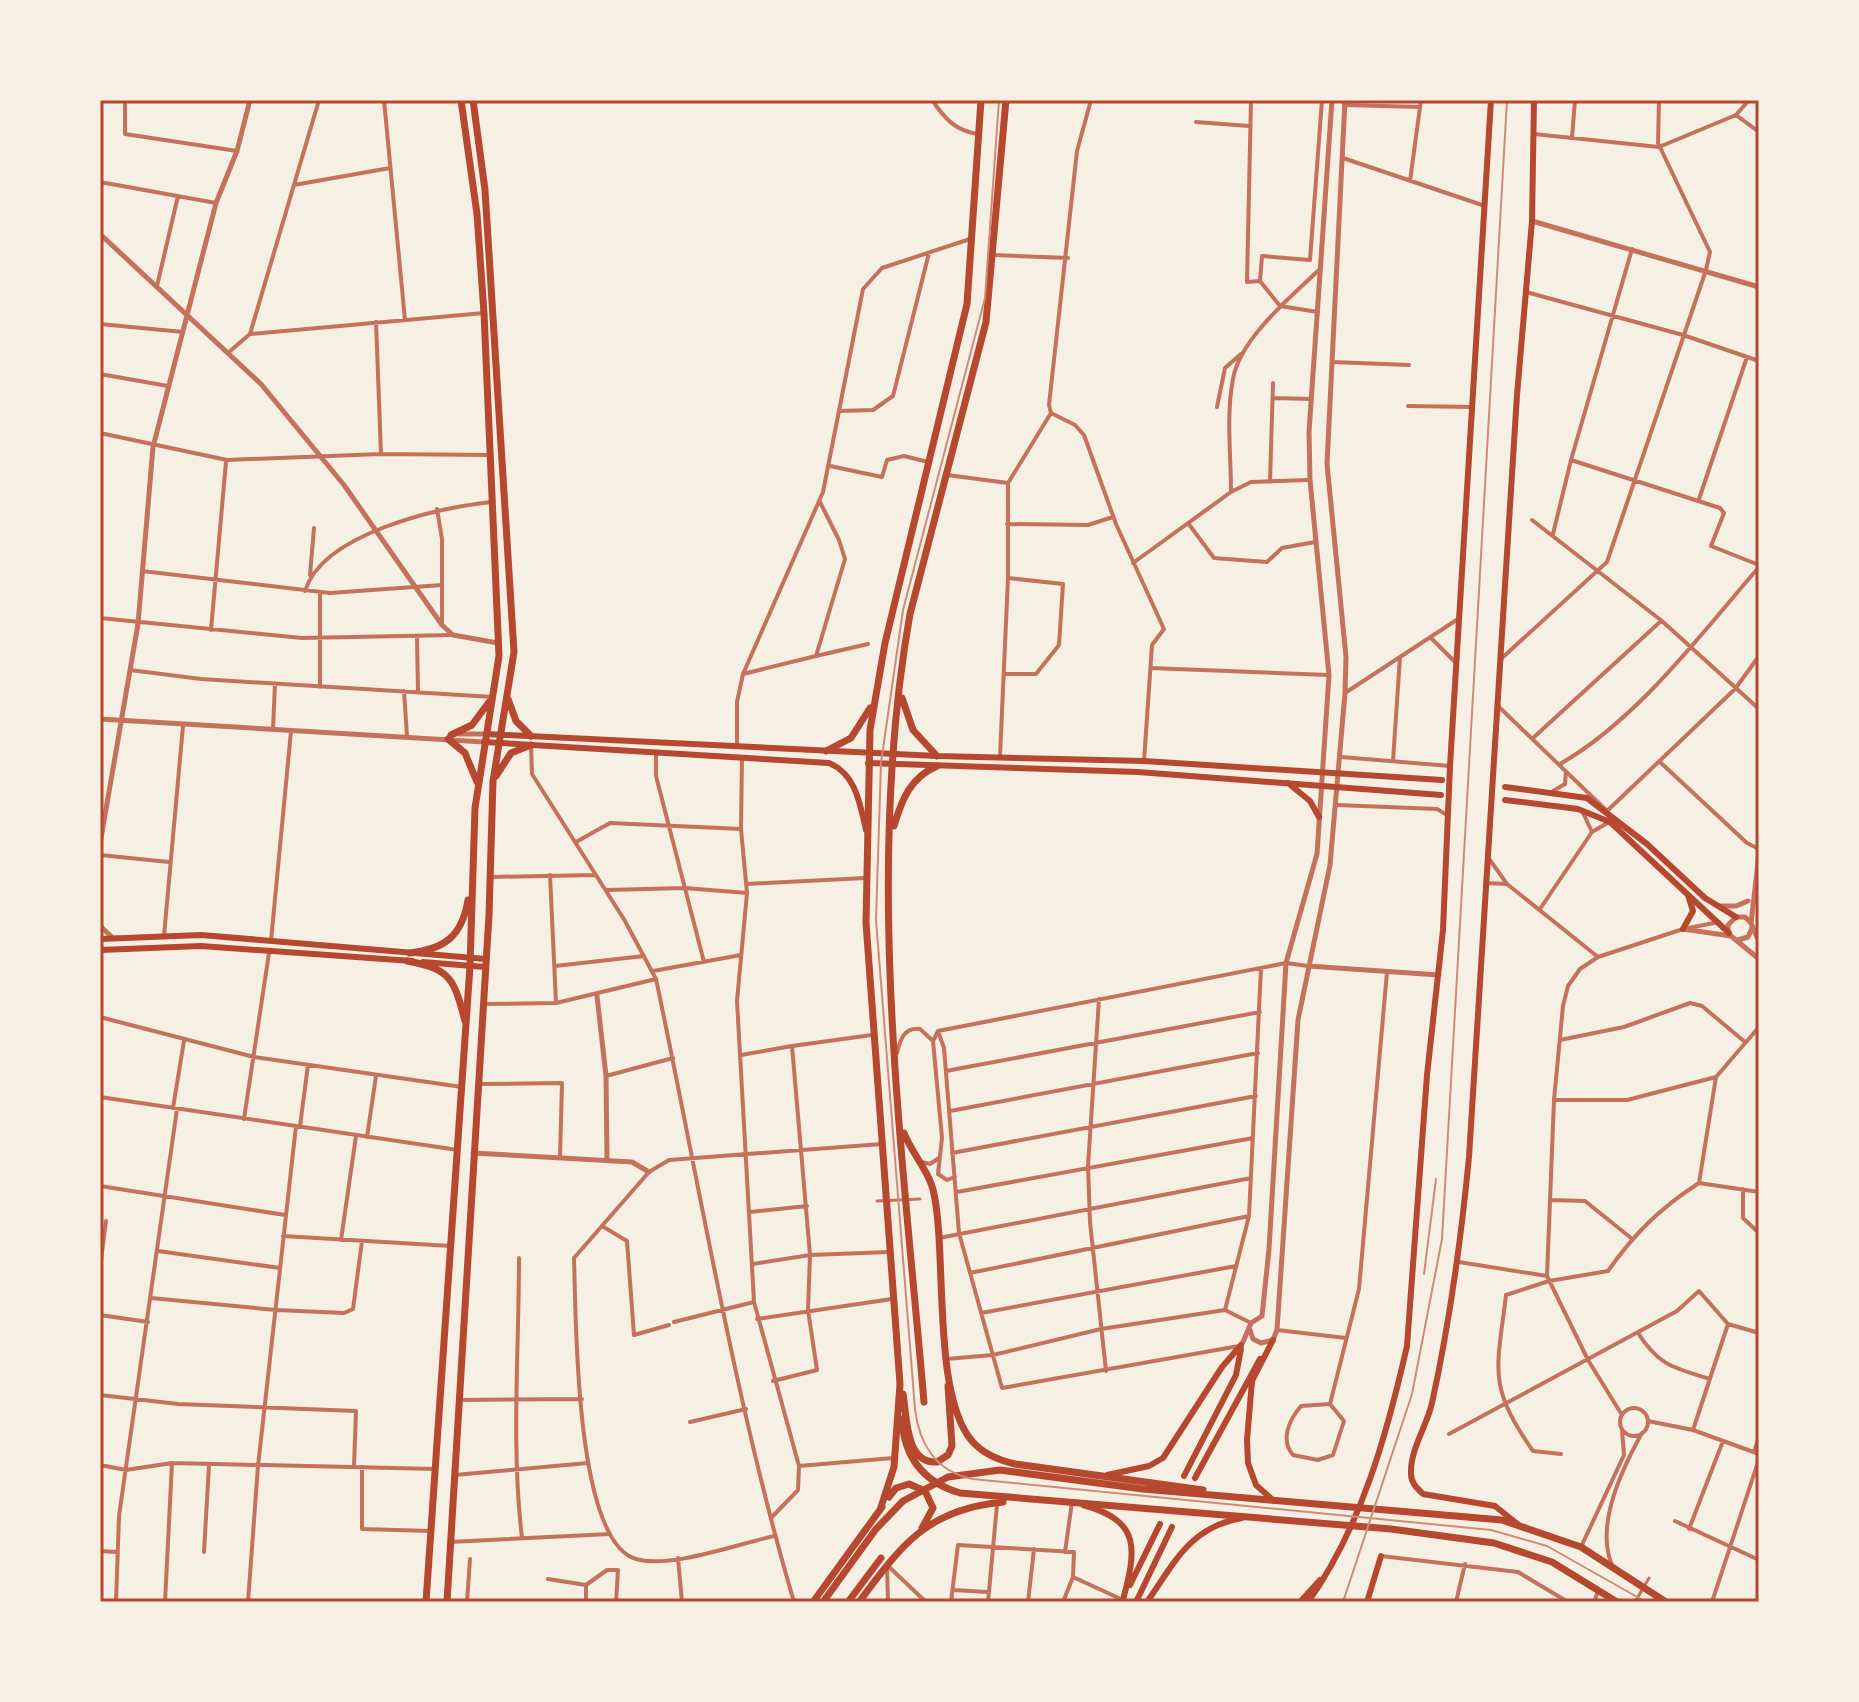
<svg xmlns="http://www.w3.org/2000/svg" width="1859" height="1702" font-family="Barlow,sans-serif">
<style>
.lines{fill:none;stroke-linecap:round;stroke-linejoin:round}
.pedestrian{stroke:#c5725c;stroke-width:3}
.minor{stroke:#c5725c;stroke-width:4}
.tertiary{stroke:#c5725c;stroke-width:5}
.secondary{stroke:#b5482f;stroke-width:6}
.primary{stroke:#b5482f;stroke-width:7}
.tram{stroke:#cf8b77;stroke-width:2}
.rail{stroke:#cf8b77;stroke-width:2}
.neatline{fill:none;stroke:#b5482f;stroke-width:3}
</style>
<rect width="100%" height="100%" fill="#f6efe4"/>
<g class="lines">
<!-- pedestrian -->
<path class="pedestrian" d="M877,1201l43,-2
M1635,1602l14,-24"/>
<!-- minor -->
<path class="minor" d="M125,100v34l112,17
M384,100l21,220
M932,100c13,19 23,30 45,34
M1091,100l-14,51 -28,254 2,8 24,12 9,10 32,89 48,105 -12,16 -8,116
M1133,100h2
M1251,100l-4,182 13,-1
M1344,105l76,2
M1736,115l23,17
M1196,122l53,4
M1534,134l125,13 77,-32 13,-15
M1572,138l3,-38
M1343,158l142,48
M1410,181l11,-81
M100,182l116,21
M294,185l96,-17
M994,255l74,3
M157,286l21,-90
M1526,292l157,43 76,26
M1318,312l-38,-6 -20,-25 2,-25 48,4 12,-160
M376,322l5,132
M100,324l83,8
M250,334l234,-21
M229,352l21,-18 69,-234
M1332,362l77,3
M100,374l68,12
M1274,398l37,1
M1408,406l64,1
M1217,407l8,-39 16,-14
M839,411l34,-1 20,-14 36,-143
M100,433l127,27 154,-6 108,1
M1571,460l149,48 4,5 -13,33 48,19
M830,466l52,11 5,-17 17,-4 24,6
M947,475l61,8
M1270,482l3,-99
M1231,492l20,-10 59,-2
M1699,499l48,-142
M437,509l5,30v84
M1532,520l130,101 97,88
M1188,523l26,35 53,4 15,-14 33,-6
M1007,524l81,1 25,-8
M1553,534l18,-74 61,-211
M1133,563l98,-71c0,-37 -5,-77 2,-113 7,-41 59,-83 88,-111
M142,571l188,22 112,-8
M310,575l4,-47
M305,591c18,-58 133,-83 186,-89
M320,594v93
M100,618l202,20 151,-3
M211,630l15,-168
M1430,637l27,27
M417,638l1,53
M816,656l52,-12
M1502,658l105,-96 99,-292 4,-18 -52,-109 1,-43
M1151,668l177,7
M130,670l71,9 292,18
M743,674l73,-18 29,-97 -6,-19 -19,-38
M1005,674h31l23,-29 4,-61 -55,-6
M404,691l3,45
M1345,693l113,-74
M1498,706l109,105 128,-122 24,-33
M273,729l2,-45
M1533,738l128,-117
M531,745l1,29 93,147 31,58c44,208 78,419 138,623
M737,747v-45l6,-28 80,-182 40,-203 19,-21 88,-29
M656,752v24l48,186
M1000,756l8,-178v-95l43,-70
M742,757l-1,72 6,64 -10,108 17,301 45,164 -1,24 -27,28
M1341,757l109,9
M1393,761l7,-104
M1660,762l87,81 12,6
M1560,764c77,-44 141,-130 199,-197
M1553,791l12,-7 1,-12
M1337,805l100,4 10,6
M1583,813l9,19
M576,842l34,-19 131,6
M100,855l69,7
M1490,860l17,24 91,73
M550,875l6,128
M490,877l106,-2
M1486,883l21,1
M746,884l119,-6
M606,890l79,-2 62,5
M1540,909l52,-77 17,-10
M164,936l19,-210
M271,941l20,-210
M555,966l89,-10
M653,971l88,-16
M1099,999l-11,167 2,56 16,149
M485,1004l71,-1 100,-24
M100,1017l154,40 208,30
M938,1031l6,17 15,185 43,155 237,-42
M1560,1040l64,-13 66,-24 12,3 43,36
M933,1041l5,-10 348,-68 22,3
M792,1046l80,-11
M897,1053c3,-13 7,-26 23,-24l13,12 9,97 -4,36 9,6 8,-3
M741,1055l51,-9 18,209 -2,55 9,60 -44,11
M946,1071l314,-59
M606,1076l67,-18
M480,1084l82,-1 -2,75
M100,1097l358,53
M1554,1100h73l89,-23
M173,1108l11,-67
M950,1111l308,-58
M244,1119l25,-166
M300,1126l8,-61
M367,1137l9,-61
M952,1153l304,-57
M922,1162l8,2 9,-6
M1699,1183l17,-106 43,-50
M100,1186l185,29
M1743,1189v29l16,15
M957,1192l296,-54
M1551,1200l34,1 46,37
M750,1212l57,-6
M602,1226l25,15 7,94 35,-10
M283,1236l168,10
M939,1238l312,-60
M341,1240l15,-104
M158,1251l122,17
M519,1258c0,93 -8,188 3,280
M1459,1262l88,14
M753,1264l57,-9 79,-3
M100,1268l6,-47
M970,1273l279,-57
M151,1298l125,12 68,3 9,-4 9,-68
M1225,1310l24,-94 12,-248
M981,1313l255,-47
M100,1315l48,7
M757,1319l135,-20
M674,1322l80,-20
M1277,1330l69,8
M1638,1333c21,33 36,35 72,46
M946,1359l47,-4 108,-26 124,-19 26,13
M100,1395l78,9 178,7 -2,55
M460,1400l122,-1
M1330,1404l29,-115 28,-317
M1330,1404l14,17 -11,34 -15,5 -25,-5c-13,-15 -4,-35 8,-49z
M1620 1422a14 14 0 1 1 28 0a14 14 0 1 1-28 0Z
M1622,1415l-34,-55 -41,-84 7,-176 9,-94 5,-20 12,-17 18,-12 85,-28 36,-7
M1648,1421l45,9 66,24
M690,1422l56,-13
M1693,1430l35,-106
M1449,1434l228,-123 22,-20 29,33 31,9
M1754,1452l5,-15
M1561,1454l-28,-3c-46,-66 -36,-80 -27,-156l43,-14 59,-10c26,-37 52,-63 91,-88l60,9
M100,1465l26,5 46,-7 263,6
M799,1466l94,-8
M362,1467v62l69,2
M455,1475l133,-12
M1675,1521l84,39
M1689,1529l34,-88
M774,1536c-36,8 -104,33 -138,23 -62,-18 -60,-245 -62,-301l75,-86 20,-12 213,-16
M450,1542l160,-8
M1581,1547l43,-92 -2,-26
M100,1551l17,1
M204,1552l5,-87
M1065,1552l7,-50
M1381,1556l137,16 50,30
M678,1558l4,44
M887,1565l39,37
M1612,1565c-17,-40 10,-96 30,-132
M887,1567l1,35
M548,1579l38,6v17
M586,1585l21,-15h11l-2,32
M953,1590l35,2
M116,1602l3,-86 58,-407
M165,1602l7,-139
M248,1602l10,-136 38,-340
M467,1602l3,-43
M951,1602l7,-57 116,7 -1,25 50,23
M988,1602l9,-97
M1028,1602l6,-53
M1063,1602l10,-25
M1456,1602l9,-38
M1594,1602l4,-11
M1712,1602l47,-143"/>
<!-- tertiary -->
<path class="tertiary" d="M1532,221l227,66
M100,234l161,150 83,101 98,140 11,10 45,8
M100,719l384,23
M458,734h28
M100,844l38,-220 15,-177 63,-244 21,-52 13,-51
M1759,854l-8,69 8,19
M1719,906h17l12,-5
M100,926l13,12
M1683,929l48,7 28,23
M1728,932v-7l8,-8h9l6,6
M1738,940l10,-3 4,-9
M1308,966l131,9
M597,996l9,80 1,84
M473,1153l159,9 17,10
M1262,1316l7,-67 17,-286 31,-109 12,-179 -19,-195 -1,-48 23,-332
M1249,1327l4,12 8,4 12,-3 4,-10 21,-310 32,-155 15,-172 1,-36 -19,-193 18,-364
M1243,1342l8,-19 11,-7"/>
<!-- secondary -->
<path class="secondary" d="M486,734l451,22 207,5 298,19
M484,742l345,21c27,11 31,41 37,67
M868,763l270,9 303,23
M1288,783l22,18 9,16
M1505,787l82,11 60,46 58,54 31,19
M1505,800l73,9 32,13 119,111
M1683,929l10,-18 -5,-16
M100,939l101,-4 285,24
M100,950l101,-4 211,15
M423,962l62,5
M1273,1340l-21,41 -5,59 1,23 8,22 18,16
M1107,1475l42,-9 14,-8 59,-91 19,-22
M1184,1476l52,-101 5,-26
M1195,1478l65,-119
M1083,1505c59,16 53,45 40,95
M1520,1526l-25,-20 -72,-12c-6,-6 -12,-11 -12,-20 -1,-25 16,-48 21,-71 18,-82 29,-163 37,-246l48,-762 15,-174 2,-121
M1130,1585l30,-61
M1136,1602l36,-75
M1147,1602c28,-40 43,-75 95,-84
M1300,1602l20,-22
M1308,1602c53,-74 79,-168 99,-256l20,-271 16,-145 7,-164 41,-666
M1367,1602l14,-46"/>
<!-- primary -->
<path class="primary" d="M902,698l11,32 24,26
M508,699l8,22 15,15
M451,735l21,-10 17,-23
M448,739l17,14 12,29
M826,751l25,-13 19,-30
M496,776l15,-23 20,-8
M894,826c8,-27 16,-48 43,-60
M410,953c35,-4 52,-17 58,-53
M407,961c44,8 47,18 58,60
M904,1133c8,21 26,39 30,61 13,61 -2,201 38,247 11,13 26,19 43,23l188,26
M903,1394c4,22 2,70 34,68l11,-7 4,-9 -4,-60
M924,1402c-22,-259 -60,-529 -14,-788l76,-292 20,-222
M902,1419c2,38 21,63 58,74l431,36 103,14 58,19 65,40
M889,1497l7,-9 13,-4 16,7 8,17 -11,20
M880,1510l14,-43 6,-83 -34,-461 4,-193 15,-87 82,-339 14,-204
M426,1602l44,-636 5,-158 24,-152 -15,-343 -7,-99 -16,-114
M447,1602l42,-687 4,-134 21,-129 -29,-462 -12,-90
M813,1602l69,-95
M823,1602l53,-73 27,-28 45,-24 52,-7 143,19 359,31 79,27 85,55
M848,1602l33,-44
M859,1602c43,-58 69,-93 144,-100"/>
<!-- tram -->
<path class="tram" d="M999,100l-14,198 -82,312 -22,153 -5,157 39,489c4,35 21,63 58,70l518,51 56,16 99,56"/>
<!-- rail -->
<path class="rail" d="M1424,1274l12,-95
M1343,1602l69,-208 30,-155 65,-1139"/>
</g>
<!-- border -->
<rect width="1859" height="1702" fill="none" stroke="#f6efe4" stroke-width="204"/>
<rect x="102" y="102" width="1655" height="1498" class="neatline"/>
</svg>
